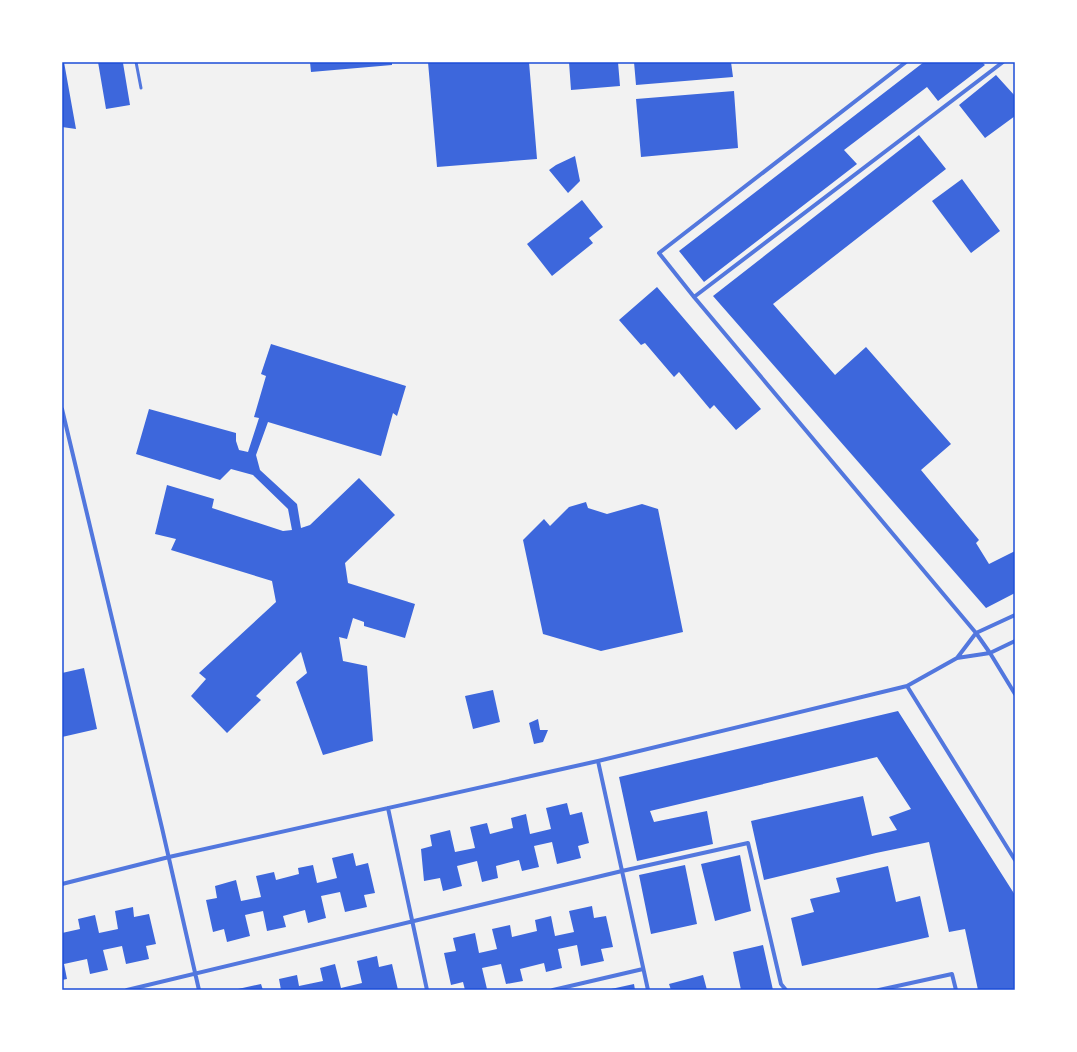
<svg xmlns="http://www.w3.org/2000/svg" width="1077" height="1052" font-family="'Times New Roman',serif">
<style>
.building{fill:#3d67dc}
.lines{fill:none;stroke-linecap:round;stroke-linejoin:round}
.service{stroke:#5277de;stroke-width:3}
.minor{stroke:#5277de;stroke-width:4}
.neatline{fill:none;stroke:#1d4ed8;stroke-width:1.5}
</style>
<rect width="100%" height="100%" fill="#f2f2f2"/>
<!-- building -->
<path class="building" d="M62,62h2l12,67 -14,-2z
M98,62h29v1h-4l7,42 -24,4z
M310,62h82v3l-81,7z
M428,62h101l8,97 -100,8z
M569,62h49l2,24 -49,4z
M634,62h97l2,15 -97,8z
M924,62h58l3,3 -47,36 -11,-14 -83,63 13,14 -153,118 -25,-31z
M996,75l19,21v20l-30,22 -26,-33z
M734,91l4,57 -97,9 -5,-58z
M919,135l27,34 -173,135 62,71 31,-28 85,97 -30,26 58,70 -3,3 13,21 26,-13v42l-29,15 -273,-312z
M575,156l5,25 -12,12 -19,-23 7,-5z
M962,179l38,52 -29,22 -39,-52z
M582,200l21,27 -14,11 4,5 -41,33 -25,-32z
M657,287l104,122 -25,21 -22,-25 -4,4 -31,-37 -5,5 -29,-34 -4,2 -22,-25z
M271,344l135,42 -9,30 -4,-3 -12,43 -113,-34 -12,33 4,15 37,34 4,24 9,-3 49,-47 36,37 -50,48 3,20 67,21 -10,34 -41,-12v-4l-11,-4 -6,21 -8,-2 4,24 24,5 6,75 -50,14 -27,-73 11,-9 -6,-21 -45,44 5,4 -34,33 -36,-37 15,-17 -7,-6 77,-71 -4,-21 -101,-31 5,-11 -21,-5 12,-49 47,14 -2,9 71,23 9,-1 -4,-21 -35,-34 -22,-6 -11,11 -84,-26 13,-45 87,24v8l3,9 9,2 11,-34 -5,-1 12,-41 -5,-2z
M586,502l2,6 19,6 35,-10 16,5 25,123 -82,19 -58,-17 -20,-94 21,-21 6,7 19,-19z
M84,668l13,61 -35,8v-64z
M493,690l7,32 -27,7 -8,-33z
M898,711l117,184v95h-37l-13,-61 -16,3 -20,-90 -53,11 -112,27 -13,-59 112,-25 9,40 25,-6 -8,-13 22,-8 -34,-52 -227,54 4,11 53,-11 6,33 -76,17 -18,-84z
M538,719l2,11h8l-5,12 -9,2 -5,-21z
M567,803l3,12 12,-3 7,31 -11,3 3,12 -24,6 -5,-22 -18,4 5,21 -17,4 -3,-11 -23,6 2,12 -16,4 -5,-21 -20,5 5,20 -19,5 -3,-13 -16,3 -3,-32 11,-3 -2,-11 20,-5 5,22 20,-4 -5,-21 17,-4 3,11 23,-6 -2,-10 15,-4 4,20 21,-5 -5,-21z
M353,853l3,13 12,-3 7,30 -11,2 3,12 -22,5 -5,-20 -19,4 5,22 -18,5 -3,-13 -22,6 3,11 -19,4 -4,-20 -18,4 5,21 -23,6 -3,-13 -11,3 -7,-32 11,-2 -2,-12 21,-6 5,21 20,-4 -5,-21 18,-4 2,8 23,-6 -1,-6 15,-3 4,18 20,-5 -5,-20z
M740,855l11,56 -36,10 -14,-57z
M685,865l12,59 -46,10 -12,-59z
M888,866l8,36 24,-6 9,41 -127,29 -11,-48 23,-6 -4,-13 30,-7 -4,-14z
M592,906l2,12 12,-2 7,31 -12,2 3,12 -23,5 -4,-21 -19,4 4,19 -16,4 -2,-9 -24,6 3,12 -17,3 -5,-20 -19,4 5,21 -7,1h-15l-2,-8 -12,3 -7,-32 12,-2 -3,-13 22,-5 4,20 18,-4 -5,-20 18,-4 2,12 25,-6 -2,-11 16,-4 4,20 19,-4 -5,-21z
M133,907l1,10 15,-3 7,30 -10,2 3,13 -23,5 -4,-18 -19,4 5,20 -18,4 -3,-15 -23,5 3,15 -5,1v-47l18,-4 -2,-10 17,-4 4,18 19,-4 -3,-18z
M763,945l10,45h-32l-8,-38z
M377,956l2,11 13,-3 6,26h-117l-2,-11 18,-4 2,11 24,-5 -3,-13 15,-4 6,24 21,-5 -5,-22z
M703,975l4,15h-36l-2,-6z
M261,984l2,6h-25v-1z
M634,984l1,6h-24v-1z"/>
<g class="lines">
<!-- service -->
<path class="service" d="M136,62l5,26"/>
<!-- minor -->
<path class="minor" d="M906,62l-247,191 35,44 282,336 14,20 25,41
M694,297l309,-235
M62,409l100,419 37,162
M957,658l19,-25 39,-18
M907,686l108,174
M598,761l50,229
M388,808l39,182
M62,884l107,-27 429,-96 309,-75 50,-28 33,-5 25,-12
M127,990l495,-119 126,-28 33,141 5,6
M553,990l90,-21
M879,990l73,-16 4,16"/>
</g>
<!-- border -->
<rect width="1077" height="1052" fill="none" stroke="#ffffff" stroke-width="126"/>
<rect x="63" y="63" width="951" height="926" class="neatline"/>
</svg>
